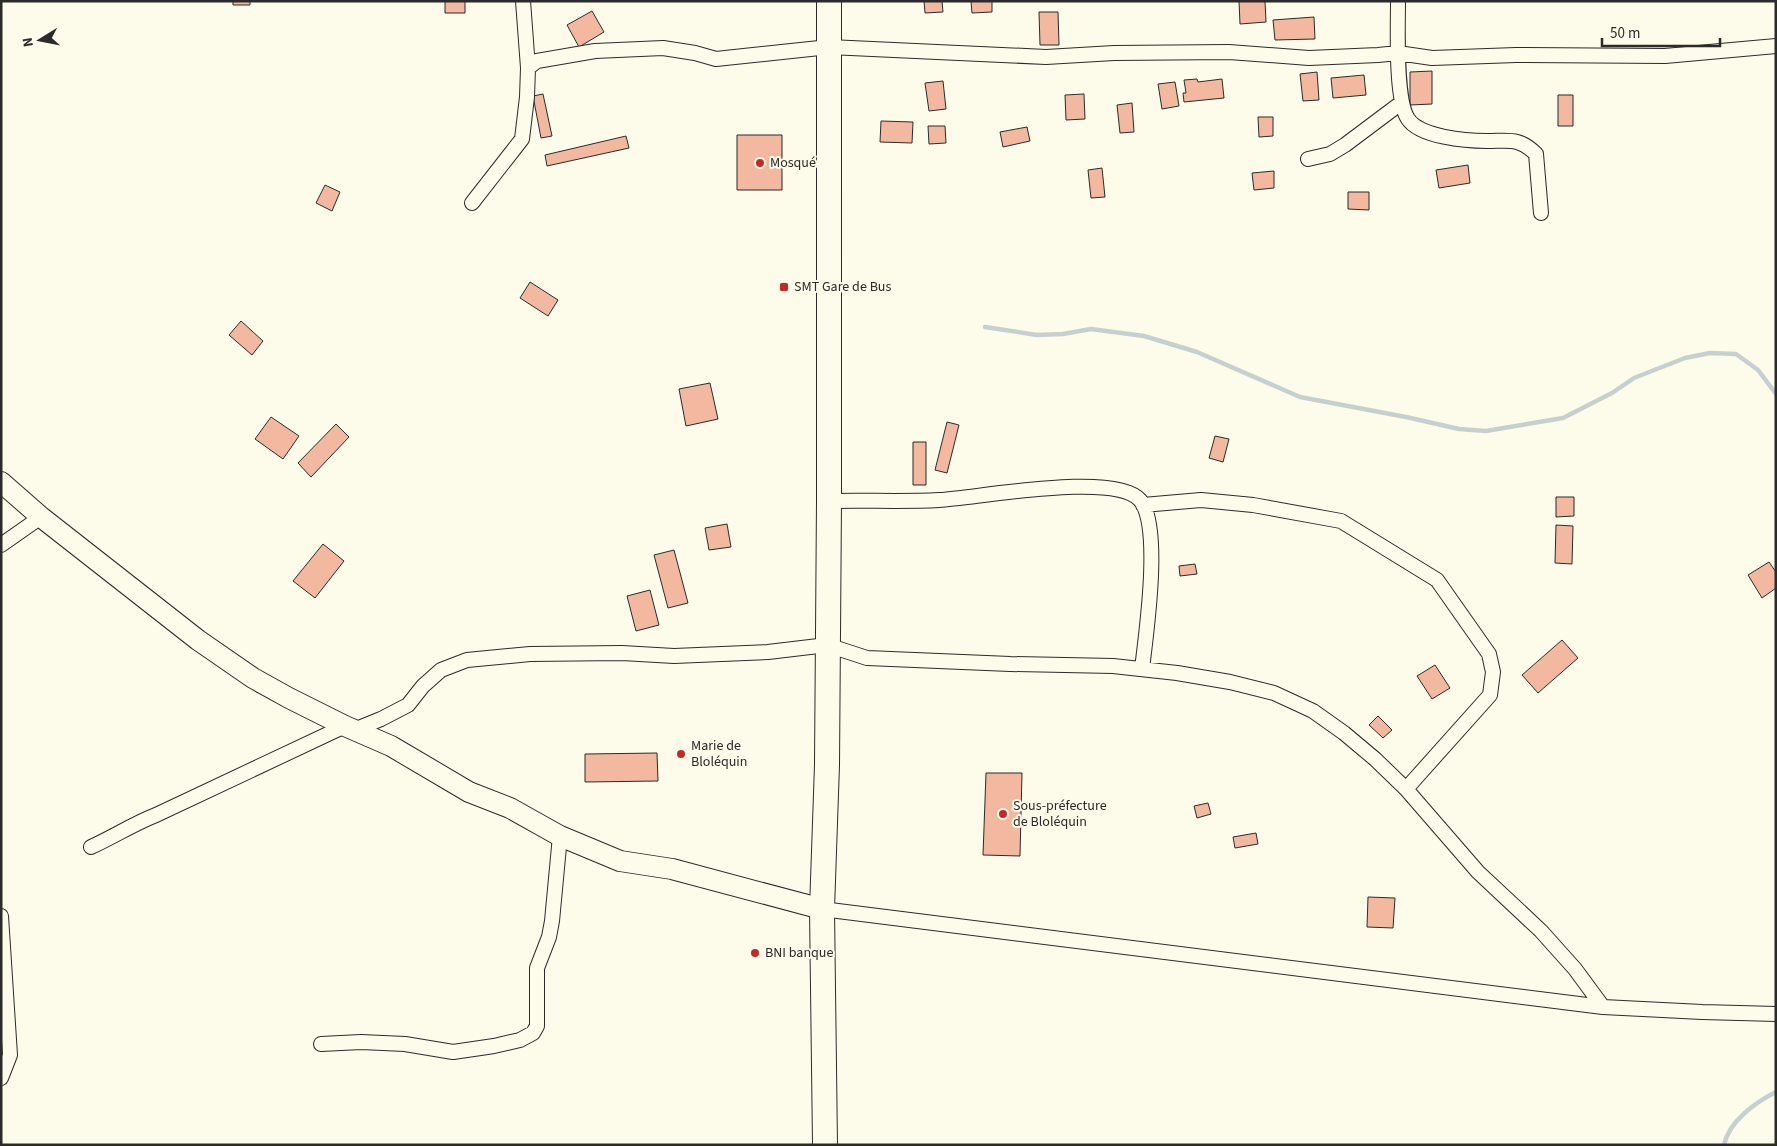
<svg xmlns="http://www.w3.org/2000/svg" width="1777" height="1146" font-family="'Source Sans 3',sans-serif">
<style>
.lines{fill:none;stroke-linecap:round;stroke-linejoin:round}
.stream{stroke:#c7d0d0;stroke-width:4.5}
.building{fill:#f2b8a0;stroke:#2b2b2b}
.minor-casing{stroke:#2b2b2b;stroke-width:16}
.secondary-casing{stroke:#2b2b2b;stroke-width:22}
.trunk-casing{stroke:#2b2b2b;stroke-width:26}
.minor{stroke:#fdfbea;stroke-width:14}
.secondary{stroke:#fdfbea;stroke-width:20}
.trunk{stroke:#fdfbea;stroke-width:24}
.poi-dot{fill:#c62828;stroke:#fdfbea;stroke-width:2}
.labels{text-anchor:middle;dominant-baseline:central;stroke-width:4;stroke-linejoin:round;paint-order:stroke}
.poi-label{font-size:14px;fill:#2b2b2b;stroke:#fdfbea;text-anchor:start}
</style>
<rect width="100%" height="100%" fill="#fdfbea"/>
<g class="lines">
<!-- stream -->
<path class="stream" d="M985,327l52,8 26,-1 28,-5 53,7 53,16 103,45 106,20 53,12 27,2 77,-13 49,-25 22,-15 51,-20 25,-5 26,1 22,16 18,24
M1724,1145c5,-24 32,-43 52,-53"/>
</g>
<!-- building -->
<path class="building" d="M233,1h17v4h-17z
M445,1h20v12h-20z
M924,1h18l1,11 -18,1z
M971,1h21v11l-20,1z
M1239,1h26l1,21 -26,2z
M592,11l12,21 -25,15 -12,-22z
M1039,12h19l1,33h-19z
M1314,17l1,22 -40,1 -2,-20z
M1432,71v33l-22,1v-33z
M1317,72l2,28 -16,1 -3,-27z
M1364,75l2,20 -33,3 -2,-20z
M1197,79l1,3 24,-3 2,19 -40,4 -1,-9h3l-2,-13z
M943,81l3,28 -17,2 -4,-28z
M1175,82l4,24 -17,3 -4,-25z
M543,94l9,42 -11,2 -8,-42z
M1084,94l1,25 -19,1 -1,-25z
M1558,95h15v31h-15z
M1132,103l2,29 -14,1 -3,-28z
M1258,117h15v19l-14,1z
M881,121l32,1 -1,21 -32,-1z
M928,126h17l1,17 -17,1z
M1027,127l3,14 -27,6 -3,-15z
M737,135h45v55h-45z
M626,136l3,12 -82,18 -2,-11z
M1468,165l2,18 -31,5 -3,-18z
M1102,168l3,29 -14,1 -3,-28z
M1274,171v17l-20,2 -2,-17z
M325,185l15,7 -8,19 -16,-8z
M1348,192h21v18l-21,-1z
M530,282l28,18 -10,16 -28,-18z
M241,321l22,20 -11,14 -23,-20z
M710,383l8,36 -32,7 -7,-37z
M271,417l28,19 -16,23 -28,-20z
M947,422l12,3 -12,48 -12,-3z
M336,424l13,13 -38,40 -13,-14z
M1215,436l14,3 -6,23 -14,-4z
M913,442h13v43h-13z
M1556,497h18v19l-18,1z
M727,524l4,23 -22,3 -4,-22z
M1556,525l17,1 -1,38 -17,-1z
M323,544l21,17 -29,37 -22,-17z
M674,550l14,53 -20,5 -14,-53z
M1769,562l7,10v16l-14,10 -14,-23z
M1195,564l2,10 -17,2 -1,-10z
M650,590l9,35 -23,6 -9,-35z
M1562,640l16,18 -40,35 -16,-18z
M1435,665l15,23 -18,11 -15,-23z
M1378,716l14,14 -9,8 -14,-13z
M657,753l1,28 -73,1v-28z
M986,773h36l-2,83 -37,-1z
M1208,803l3,11 -14,4 -3,-12z
M1256,833l2,11 -23,4 -2,-11z
M1368,897l27,1 -2,30 -26,-1z"/>
<g class="lines">
<defs>
<path id="minor" d="M523,1l5,67
M1398,1c0,25 -3,99 10,118 12,18 58,22 79,22 22,0 32,-4 49,13l5,59
M1308,159l22,-5 15,-9 56,-42
M472,203l50,-64 5,-42 1,-29 9,-7 58,-10 68,-3 32,5 21,6 113,-12 217,10 68,-4 115,-1 80,6 69,-3 20,-2 34,5 84,-3 149,1 111,-10
M829,501c37,-1 74,1 110,-1 39,-2 176,-29 201,0 22,26 6,134 2,169
M1143,505l58,-5 52,5 88,16 96,59 52,74 4,18 -3,23 -84,94
M1,545l40,-28
M354,730l27,-11 27,-14 15,-19 18,-16 26,-10 63,-6 92,-1 52,3 94,-4 59,-7 40,13 143,6 103,2 64,7 53,9 44,11 39,18 31,22 31,26 31,30 72,83 63,59 34,38 28,38
M91,847c22,-10 42,-23 65,-32l189,-89
M822,909l781,98 99,5 74,2
M1,916l9,139 -9,23
M321,1044l40,-2 44,2 48,8 41,-6 26,-6 13,-7 4,-7v-58l12,-31 3,-16 8,-85"/>
<path id="secondary" d="M1,482l40,35 157,123 55,38 36,20 56,28 46,20 78,46 41,16 50,28 60,25 52,8 150,40"/>
<path id="trunk" d="M825,1145l-3,-236 5,-144 2,-264v-500"/>
</defs>
<!-- minor casing -->
<use href="#minor" class="minor-casing"/>
<!-- secondary casing -->
<use href="#secondary" class="secondary-casing"/>
<!-- trunk casing -->
<use href="#trunk" class="trunk-casing"/>
<!-- minor -->
<use href="#minor" class="minor"/>
<!-- secondary -->
<use href="#secondary" class="secondary"/>
<!-- trunk -->
<use href="#trunk" class="trunk"/>
</g>
<!-- markers -->
<g class="poi-dot">
<circle cx="760" cy="163" r="5"/>
<rect x="779" y="282" width="10" height="10" rx="2.5"/>
<circle cx="681" cy="754" r="5"/>
<circle cx="1003" cy="814" r="5"/>
<circle cx="755" cy="953" r="5"/>
</g>
<g class="labels">
<!-- poi labels -->
<g class="poi-label">
<text x="770" y="163">Mosqué</text>
<text x="794" y="287">SMT Gare de Bus</text>
<text x="691" y="746">Marie de<tspan x="691" dy="16">Bloléquin</tspan></text>
<text x="1013" y="806">Sous-préfecture<tspan x="1013" dy="16">de Bloléquin</tspan></text>
<text x="765" y="953">BNI banque</text>
</g>
</g>
<!-- border -->
<rect width="1777" height="1146" fill="none" stroke="#2b2b2b" stroke-width="5"/>
<!-- north arrow -->
<g transform="translate(40 40) rotate(260)" stroke="#fdfbea" stroke-width="4" paint-order="stroke">
<path d="M0-4L9 19L0 12L-9 19Z" fill="#2b2b2b"/>
<text y="-8" font-size="14" font-weight="bold" text-anchor="middle" fill="#2b2b2b">N</text>
</g>
<!-- scale -->
<path d="M1602 38v8h118v-8" fill="none" stroke="#2b2b2b" stroke-width="2.5"/>
<text x="1610" y="38" font-size="15" fill="#2b2b2b" stroke="#fdfbea" stroke-width="4" paint-order="stroke">50 m</text>
</svg>
